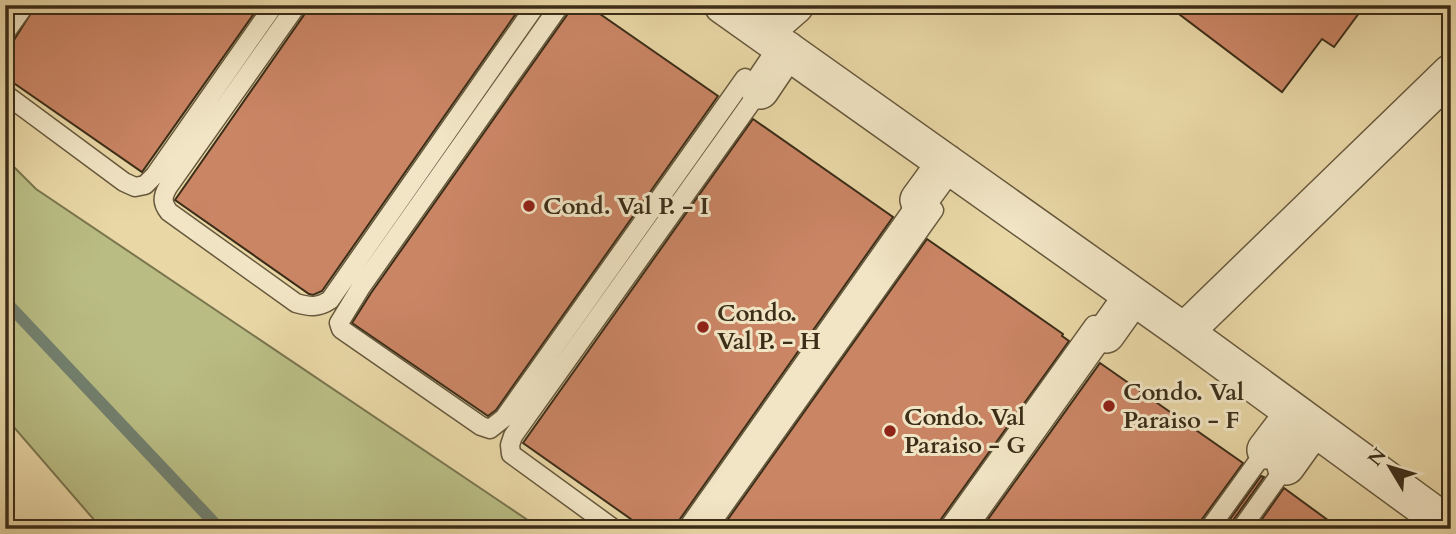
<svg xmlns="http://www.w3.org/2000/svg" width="1456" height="534" font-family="Cardo,serif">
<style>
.green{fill:#b9bd84;stroke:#7a754e;stroke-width:2}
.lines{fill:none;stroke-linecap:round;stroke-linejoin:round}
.stream{stroke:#728170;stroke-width:12}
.building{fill:#ca8565;stroke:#3b2d18;stroke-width:2}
.lane-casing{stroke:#66583c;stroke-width:21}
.street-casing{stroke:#66583c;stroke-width:40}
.lane{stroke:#f1e5c5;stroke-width:18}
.street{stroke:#f1e5c5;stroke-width:37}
.poi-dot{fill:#8f2418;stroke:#f1e5c5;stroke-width:2.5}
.labels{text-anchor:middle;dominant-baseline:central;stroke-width:6;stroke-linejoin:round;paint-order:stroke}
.poi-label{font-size:24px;font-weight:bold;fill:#3b2d18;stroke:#f1e5c5;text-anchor:start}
</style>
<rect width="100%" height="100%" fill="#e9d7a6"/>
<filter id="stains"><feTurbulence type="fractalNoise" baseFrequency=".00286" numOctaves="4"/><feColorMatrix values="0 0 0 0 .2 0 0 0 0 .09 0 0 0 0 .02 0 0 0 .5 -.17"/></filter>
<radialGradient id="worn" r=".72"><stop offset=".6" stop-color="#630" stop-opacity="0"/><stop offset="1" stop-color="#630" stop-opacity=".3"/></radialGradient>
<!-- green -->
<path class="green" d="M5,158l31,31 505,340h-439l-97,-112z"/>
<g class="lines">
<!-- stream -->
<path class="stream" d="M5,301l215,228"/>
</g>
<!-- building -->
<path class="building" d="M36,5h224l-118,167 -137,-95v-32l9,-5z
M308,5h214l-200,286 -9,4 -4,-1 -134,-94 131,-188z
M571,5h16l131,91 -222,314 -8,6 -136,-93 19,-30 198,-281z
M1167,5h198l-31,42 -12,-8 -40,53z
M753,119l140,98 -215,305 -2,7h-31l-122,-86z
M927,239l136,95 -1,2 7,5 -130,181 -2,7h-216z
M1100,363l143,100 -43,59 -2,7h-217z
M1261,476l3,1 -32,45 -2,7h-7z
M1284,488l56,41h-85z"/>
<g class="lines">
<defs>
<path id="lane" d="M297,5l-129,182c-6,10 -6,16 1,25l127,91c14,4 22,5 34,-3l206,-295
M560,5l-199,282 -22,36 2,6 140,97 9,3 14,-11 241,-340
M5,33l20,-28
M5,94l119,88 11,5 10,-2 10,-10 119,-170
M614,529l-103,-75 -1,-9 3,-9 247,-346
M687,529l232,-329
M707,529l227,-319
M948,529l146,-204
M967,529l139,-195
M1209,529l57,-79
M1241,529l45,-63"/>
<path id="street" d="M723,5l461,327 267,195
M763,33l32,-28
M760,90l27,-40
M919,200l27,-37
M1184,332l267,-259
M1106,334l27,-38
M1266,450l28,-37
M1286,466l28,-39"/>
</defs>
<!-- lane casing -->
<use href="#lane" class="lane-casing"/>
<!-- street casing -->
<use href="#street" class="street-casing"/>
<!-- lane -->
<use href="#lane" class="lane"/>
<!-- street -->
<use href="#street" class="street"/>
</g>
<!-- markers -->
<g class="poi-dot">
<circle cx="529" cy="206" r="7"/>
<circle cx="703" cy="327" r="7"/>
<circle cx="1109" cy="406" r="7"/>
<circle cx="890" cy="431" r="7"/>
</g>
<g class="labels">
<!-- poi labels -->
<g class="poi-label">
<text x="543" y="206">Cond. Val P. - I</text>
<text x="717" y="313">Condo.<tspan x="717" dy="28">Val P. - H</tspan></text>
<text x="1123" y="392">Condo. Val<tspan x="1123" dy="28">Paraiso - F</tspan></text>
<text x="904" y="417">Condo. Val<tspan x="904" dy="28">Paraiso - G</tspan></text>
</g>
</g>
<!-- margin -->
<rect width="1456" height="534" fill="none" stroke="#e9d7a6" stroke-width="28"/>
<rect x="7" y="7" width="1442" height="520" fill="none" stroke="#3b2d18" stroke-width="3.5"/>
<rect x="14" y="14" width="1428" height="506" fill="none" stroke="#3b2d18" stroke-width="2"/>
<!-- north arrow -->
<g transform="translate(1390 467) rotate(308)" stroke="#f1e5c5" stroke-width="5" paint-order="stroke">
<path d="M0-5L12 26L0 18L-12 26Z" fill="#3b2d18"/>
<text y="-10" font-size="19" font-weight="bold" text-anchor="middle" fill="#3b2d18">N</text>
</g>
<rect width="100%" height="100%" filter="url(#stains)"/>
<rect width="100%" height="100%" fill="url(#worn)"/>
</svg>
